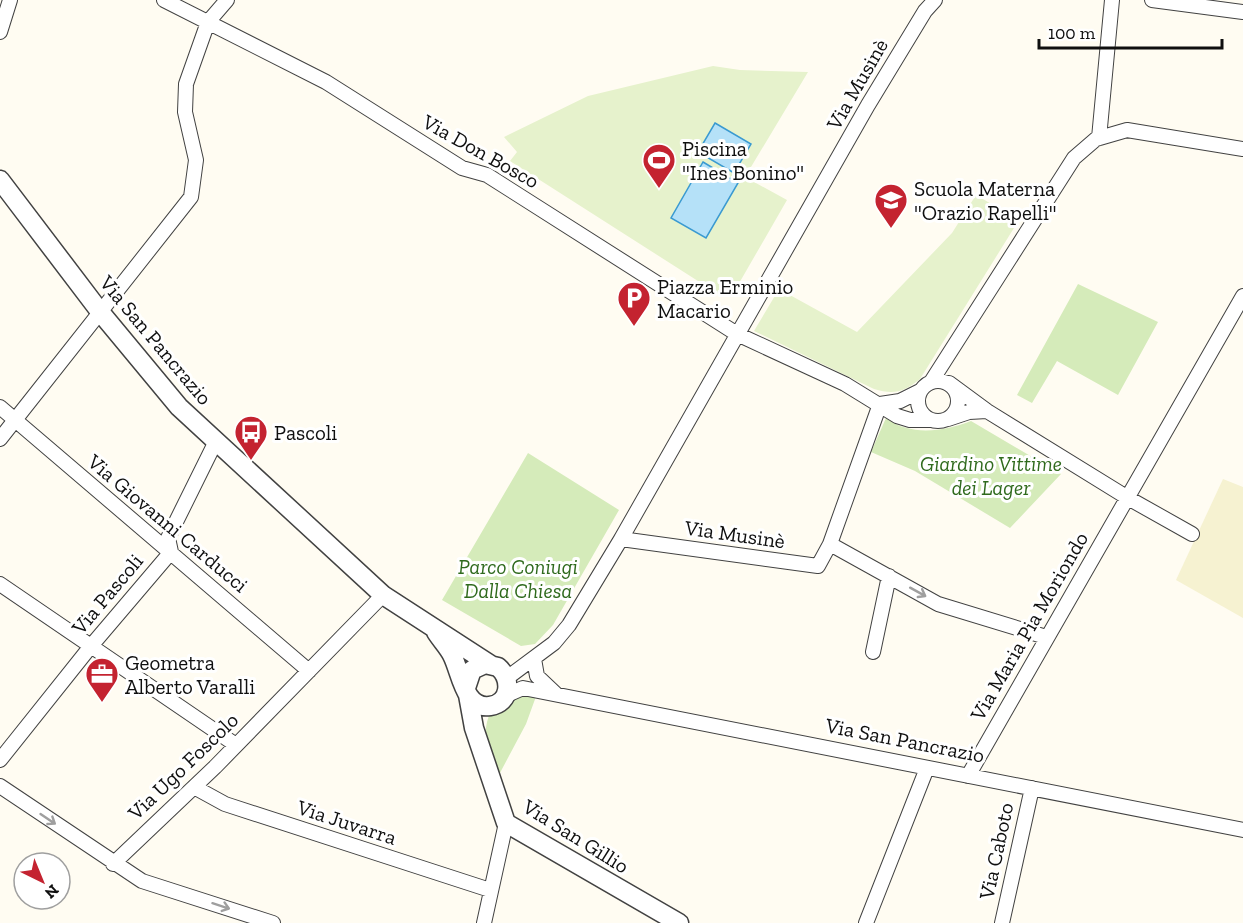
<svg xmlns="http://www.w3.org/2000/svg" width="1243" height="923" font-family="'Zilla Slab',serif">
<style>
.farmland{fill:#f6f2d1}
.green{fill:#d5ebba}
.pitch{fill:#e6f2cc}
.water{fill:#b5e1f8;stroke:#3a9ad1;stroke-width:1.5}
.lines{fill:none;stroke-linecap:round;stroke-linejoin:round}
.minor-casing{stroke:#424242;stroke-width:16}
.tertiary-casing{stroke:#424242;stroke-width:21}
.minor{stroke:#fff;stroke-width:14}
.tertiary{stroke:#fff;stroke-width:18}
.oneway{stroke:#9f9f9f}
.labels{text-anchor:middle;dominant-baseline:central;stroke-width:6;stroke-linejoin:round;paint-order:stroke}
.street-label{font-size:21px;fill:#0f0f0f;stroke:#fff}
.poi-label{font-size:21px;fill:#0f0f0f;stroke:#fff;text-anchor:start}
.park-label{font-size:21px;font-style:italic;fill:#2f6a1d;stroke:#fff}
</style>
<rect width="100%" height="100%" fill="#fffcf2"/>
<!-- farmland -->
<path class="farmland" d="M1223,479l20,8v131l-67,-38z"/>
<!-- green -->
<path class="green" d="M1078,284l80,38 -40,73 -61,-34 -25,42 -15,-8z
M886,418c25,19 59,13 85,3l90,53 -51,54 -95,-57 -44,-19z
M528,453l91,57 -66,115 -18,19 -14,2 -79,-46z
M538,691l-12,33 -33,62c-6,-22 -17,-70 8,-85 10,-6 26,-7 37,-10z"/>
<!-- pitch -->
<path class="pitch" d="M713,66l27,4 68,2 -63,105 42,23 -53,92 -11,5 -213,-136 7,-9 -13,-15 84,-41z
M976,195l43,25 -99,159c-16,13 -26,16 -46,10l-120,-58 25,-42 78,43 95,-99z"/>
<!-- water -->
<path class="water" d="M715,123l36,21 -17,29 -36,-21z
M703,162l35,21 -32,55 -35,-20z"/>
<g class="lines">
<defs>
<path id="minor" d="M164,0l162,82 136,86 25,7 250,159 108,50 52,32 13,4h21
M1152,0l91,12
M0,32l10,-32
M1099,138l13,-138
M918 401a20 20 0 1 1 40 0a20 20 0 1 1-40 0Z
M931,382l143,-224 22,-19 31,-9 116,19
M949,383l38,28 141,87 64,36
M880,404l20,-3 20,-10
M0,407l309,264
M948,419l21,-7 18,-1
M0,439l191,-242 5,-37 -11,-48 1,-28 22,-62 19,-22
M621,539l197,27 12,-22 50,-140
M830,544l108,60 108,33
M0,584l236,161
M873,652l16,-76
M534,659l3,17 19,18
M507,678l47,-35 15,-18 52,-86 247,-434 57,-94 10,-11
M505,696l18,-8 720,142
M0,760l91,-114 80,-94 -3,-14 48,-97
M968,776l275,-480
M0,786l142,95 131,42
M194,787l31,17 265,86
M113,864l102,-97 168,-172
M484,923l22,-100
M866,923l61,-155
M1002,923l30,-135"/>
<path id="tertiary" d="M0,180l101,133 78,94 204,188 108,70
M436,632c5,8 12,15 16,23 9,17 12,55 38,51 21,-3 22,-27 8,-39l-13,-3 -13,6 -6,18
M468,695l6,33 32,95 173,100"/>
</defs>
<!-- minor casing -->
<use href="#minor" class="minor-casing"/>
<!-- tertiary casing -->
<use href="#tertiary" class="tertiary-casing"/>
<!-- minor -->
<use href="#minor" class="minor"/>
<!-- tertiary -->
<use href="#tertiary" class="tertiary"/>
</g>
<!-- one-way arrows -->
<defs><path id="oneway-shaft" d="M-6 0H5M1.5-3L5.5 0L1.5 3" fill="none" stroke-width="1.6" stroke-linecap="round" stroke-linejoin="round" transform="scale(1.5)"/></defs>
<g class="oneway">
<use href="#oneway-shaft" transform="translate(918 592) rotate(29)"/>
<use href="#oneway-shaft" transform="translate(48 819) rotate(34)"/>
<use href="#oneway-shaft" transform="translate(221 906) rotate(18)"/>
</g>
<!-- icons -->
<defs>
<symbol id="stadium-pin" viewBox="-11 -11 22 30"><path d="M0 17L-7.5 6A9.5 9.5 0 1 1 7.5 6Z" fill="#c42330" stroke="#fff"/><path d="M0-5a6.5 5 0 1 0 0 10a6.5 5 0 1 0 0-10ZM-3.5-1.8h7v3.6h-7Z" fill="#fff"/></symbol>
<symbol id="school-pin" viewBox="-11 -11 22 30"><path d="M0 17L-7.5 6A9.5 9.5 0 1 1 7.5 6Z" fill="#c42330" stroke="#fff"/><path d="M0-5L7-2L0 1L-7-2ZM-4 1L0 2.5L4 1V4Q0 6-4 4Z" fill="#fff"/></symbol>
<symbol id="parking-pin" viewBox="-11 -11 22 30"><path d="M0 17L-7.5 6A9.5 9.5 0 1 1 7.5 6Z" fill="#c42330" stroke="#fff"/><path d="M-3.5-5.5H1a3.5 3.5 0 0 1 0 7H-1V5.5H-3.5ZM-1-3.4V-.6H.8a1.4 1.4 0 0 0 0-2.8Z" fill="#fff"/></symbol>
<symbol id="bus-pin" viewBox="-11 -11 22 30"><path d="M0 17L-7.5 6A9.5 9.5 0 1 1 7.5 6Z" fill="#c42330" stroke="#fff"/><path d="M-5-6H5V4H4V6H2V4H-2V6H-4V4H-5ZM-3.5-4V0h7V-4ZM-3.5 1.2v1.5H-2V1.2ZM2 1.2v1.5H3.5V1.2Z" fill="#fff"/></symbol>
<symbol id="office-pin" viewBox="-11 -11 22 30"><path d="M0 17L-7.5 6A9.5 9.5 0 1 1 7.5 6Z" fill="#c42330" stroke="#fff"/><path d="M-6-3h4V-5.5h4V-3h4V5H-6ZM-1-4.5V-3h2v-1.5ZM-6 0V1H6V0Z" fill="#fff"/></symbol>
</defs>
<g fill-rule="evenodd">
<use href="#stadium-pin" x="640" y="141" width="38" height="52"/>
<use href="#school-pin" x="872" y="181" width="38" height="52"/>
<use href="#parking-pin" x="615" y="279" width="38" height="52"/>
<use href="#bus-pin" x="232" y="413" width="38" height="52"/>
<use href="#office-pin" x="83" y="655" width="38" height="52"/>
</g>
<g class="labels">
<!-- street labels -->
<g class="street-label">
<text transform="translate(857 84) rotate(-60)">Via Musinè</text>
<text transform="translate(481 151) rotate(29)">Via Don Bosco</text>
<text transform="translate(156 340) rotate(50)">Via San Pancrazio</text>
<text transform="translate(168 523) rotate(40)">Via Giovanni Carducci</text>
<text transform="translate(735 534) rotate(8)">Via Musinè</text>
<text transform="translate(107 594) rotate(-50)">Via Pascoli</text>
<text transform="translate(1029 626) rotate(-60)">Via Maria Pia Moriondo</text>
<text transform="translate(905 740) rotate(11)">Via San Pancrazio</text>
<text transform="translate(183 766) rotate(-44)">Via Ugo Foscolo</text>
<text transform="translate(347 822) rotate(18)">Via Juvarra</text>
<text transform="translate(576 836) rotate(32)">Via San Gillio</text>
<text transform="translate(996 851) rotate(-78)">Via Caboto</text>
</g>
<!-- poi labels -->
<g class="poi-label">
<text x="682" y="148">Piscina<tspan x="682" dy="24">"Ines Bonino"</tspan></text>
<text x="914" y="188">Scuola Materna<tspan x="914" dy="24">"Orazio Rapelli"</tspan></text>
<text x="657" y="286">Piazza Erminio<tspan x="657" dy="24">Macario</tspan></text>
<text x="274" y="432">Pascoli</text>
<text x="125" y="662">Geometra<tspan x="125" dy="24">Alberto Varalli</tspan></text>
</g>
<!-- park labels -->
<g class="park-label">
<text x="991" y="463">Giardino Vittime<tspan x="991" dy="24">dei Lager</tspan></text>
<text x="518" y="566">Parco Coniugi<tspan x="518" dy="24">Dalla Chiesa</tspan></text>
</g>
</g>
<!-- north arrow -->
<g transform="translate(42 881) rotate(137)"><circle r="28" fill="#ffffff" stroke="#9f9f9f" stroke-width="1.5"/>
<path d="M0-4.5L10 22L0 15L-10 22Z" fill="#c42330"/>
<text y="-9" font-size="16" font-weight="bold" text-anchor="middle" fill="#0f0f0f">N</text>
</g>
<!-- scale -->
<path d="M1039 39v9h183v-9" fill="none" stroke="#0f0f0f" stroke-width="3"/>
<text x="1048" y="39" font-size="18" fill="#0f0f0f" stroke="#ffffff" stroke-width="4.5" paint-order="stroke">100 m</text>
</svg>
